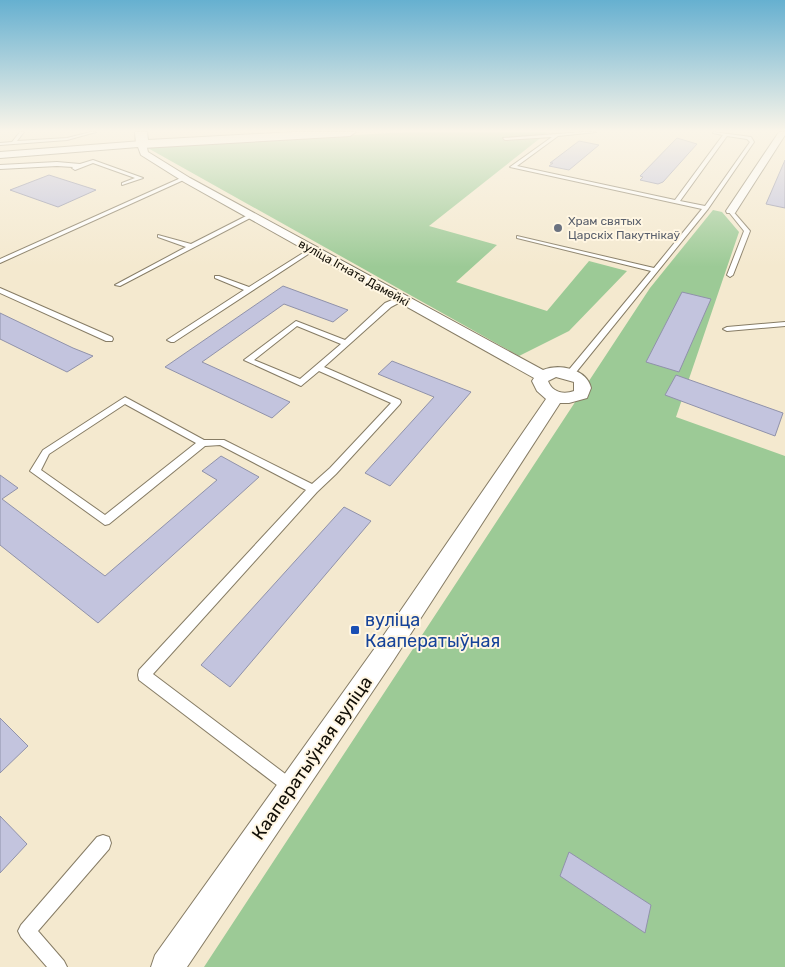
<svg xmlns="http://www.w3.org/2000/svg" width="785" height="967" font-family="Rubik,sans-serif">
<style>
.green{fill:#9cca96}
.building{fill:#c3c4de;stroke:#9092aa}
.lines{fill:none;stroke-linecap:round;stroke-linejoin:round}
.service-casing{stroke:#867c65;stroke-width:2}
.minor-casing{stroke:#867c65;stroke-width:2}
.secondary-casing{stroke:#867c65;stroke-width:2}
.service{fill:#fff;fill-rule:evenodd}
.minor{fill:#fff;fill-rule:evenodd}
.secondary{fill:#fff;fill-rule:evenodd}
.worship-dot{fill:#6b7280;stroke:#fff6e2;stroke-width:2}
.transit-dot{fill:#1a4fb4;stroke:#fff6e2;stroke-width:2}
.labels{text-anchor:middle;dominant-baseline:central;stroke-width:4;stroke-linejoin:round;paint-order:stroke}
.far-worship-label{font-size:12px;fill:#5b616d;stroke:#fff6e2;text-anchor:start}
.far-street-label{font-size:12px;fill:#110e06;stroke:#fff6e2}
.near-transit-label{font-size:18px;fill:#164399;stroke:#fff6e2;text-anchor:start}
.near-street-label{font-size:18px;fill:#110e06;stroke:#fff6e2}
</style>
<rect width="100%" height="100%" fill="#f4e9cf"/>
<!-- green -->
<path class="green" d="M406,132h142l-119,94 68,19 -41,37 91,29 42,-50 38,10 -58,60 -50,25 -373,-209z
M713,210l9,2 17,20 -63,185 109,39v511h-581l446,-679z"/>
<!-- building -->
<path class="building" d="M677,138l20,6 -34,38 -5,2 -18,-4 3,-3 -3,-1z
M579,141l20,4 -30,25 -20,-4 4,-3h-3z
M785,160v48l-19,-4z
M49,175l47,15 -38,17 -48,-17z
M283,286l65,24 -15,12 -49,-18 -82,58 88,40 -18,16 -107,-51z
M682,292l29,7 -32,73 -33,-10z
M0,313l73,35 20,8 -26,16 -67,-33z
M392,361l79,31 -81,94 -25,-13 69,-76 -56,-23z
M676,375l107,38 -8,23 -110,-41z
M221,456l38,21 -161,146 -98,-78v-70l18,13 -16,11 103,77 112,-96 -15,-9z
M344,507l27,14 -141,166 -29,-22z
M0,718l28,28 -28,27z
M0,816l27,28 -27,29z
M569,852l82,53 -6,28 -85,-57z"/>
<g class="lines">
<defs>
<path id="service" d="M20,132h4l-7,9 50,-3 24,-6h5l-29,8 -67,5v-2l12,-1z
M583,132h13l-38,4 -41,30 158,34 48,-65 -10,-2v-1l38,5 3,5 -46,67 -135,167h-6v-4l84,-101 -134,-33v-2l137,32 48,-59 -192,-42 42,-30 -47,3 -2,-2zM727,136l20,3 3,3 -45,64 -25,-5z
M93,160l50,18 -21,7v-2l13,-5 -42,-15 -18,7 -3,-2 1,-1 -16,-1 -57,3v-4l57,-3 23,2z
M183,177l5,1 -188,85v-4z
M731,209l19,22 -17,44 -3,2 -3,-2 17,-44 -16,-20z
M252,213l3,2 -1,1 -134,70 -5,-1 71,-38 -28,-10v-2l33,9z
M311,248l5,1 -142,93h-3l-4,-2 77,-50 -29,-12v-2h4l30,11z
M0,288l112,49 1,2 -1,2h-6l-106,-48z
M399,297l7,2 -15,8 -67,60 76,33 1,2 -1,2 -64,70 -19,18 -164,182 143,108 2,5 -2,5 -5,2 -5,-2 -147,-112 -1,-5 1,-5 167,-180 -86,-45 -15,1 -96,78 -4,1 -75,-54 13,-21 82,-53 79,43h20l88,44 18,-16 61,-65 -72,-32 -18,15 -57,-26 52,-39 49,19 40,-37zM297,326l44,18 -41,35 -46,-19zM125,404l71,39 -91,72 -64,-45 8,-16z
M785,322v4l-58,5 -4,-2 4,-2z
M103,835l6,2 2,6 -2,6 -71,82 26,30 3,6h-20l-26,-30 -3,-6 3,-6 76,-88z"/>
<path id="minor" d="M779,132h6v3l-50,78h-8l-1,-2z
M142,141l4,3 2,8 42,26 353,192c16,-7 44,-1 48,18l-4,10 -18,5h-9l-167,258 -206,306h-36l4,-12 222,-310 169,-246 -9,-8 -5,-10 2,-3 -350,-196 -43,-27 -3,-8 -138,11v-6zM556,377l18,5v9c-11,4 -22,1 -26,-10z"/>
<path id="secondary" d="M135,132h12l1,8 145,-8h63l-6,4 -208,12 -6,-4z"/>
</defs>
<!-- service casing -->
<use href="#service" class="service-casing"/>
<!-- minor casing -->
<use href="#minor" class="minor-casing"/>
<!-- secondary casing -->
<use href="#secondary" class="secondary-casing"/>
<!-- service -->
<use href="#service" class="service"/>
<!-- minor -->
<use href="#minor" class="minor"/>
<!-- secondary -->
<use href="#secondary" class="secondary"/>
</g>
<!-- sky -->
<linearGradient id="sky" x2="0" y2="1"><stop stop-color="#66b0d0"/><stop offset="0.49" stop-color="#faf5e9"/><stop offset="1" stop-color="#faf5e9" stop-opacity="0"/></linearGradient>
<rect width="785" height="267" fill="url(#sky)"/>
<!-- markers -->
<circle class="worship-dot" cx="558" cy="228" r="5"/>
<rect class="transit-dot" x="350" y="625" width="10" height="10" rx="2.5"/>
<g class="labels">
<!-- far-worship labels -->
<g class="far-worship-label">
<text x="568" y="221">Храм святых<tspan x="568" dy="14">Царскіх Пакутнікаў</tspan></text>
</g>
<!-- far-street labels -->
<g class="far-street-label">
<text transform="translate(354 273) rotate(29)">вуліца Ігната Дамейкі</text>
</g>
<!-- near-transit labels -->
<g class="near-transit-label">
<text x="365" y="620">вуліца<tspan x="365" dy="21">Кааператыўная</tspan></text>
</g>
<!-- near-street labels -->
<g class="near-street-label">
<text transform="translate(312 758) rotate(-55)">Кааператыўная вуліца</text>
</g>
</g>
</svg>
